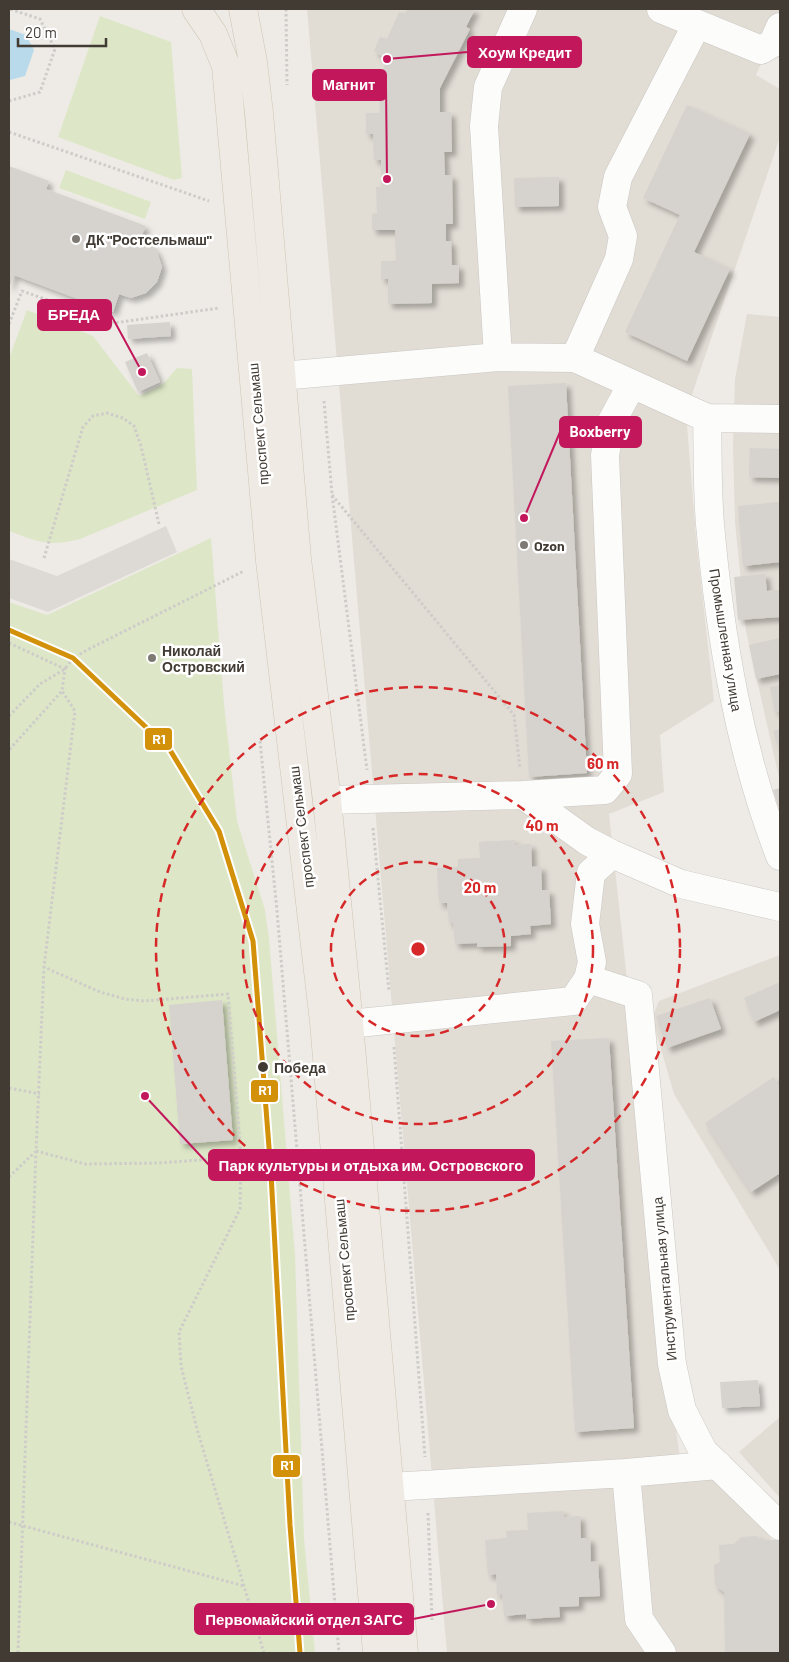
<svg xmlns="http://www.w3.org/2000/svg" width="789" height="1662" font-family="Barlow,sans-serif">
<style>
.residential{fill:#e1dcd4}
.green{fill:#dde7c7}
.parking{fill:#dddad6}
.water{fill:#b9daea}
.building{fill:#d6d2cd;filter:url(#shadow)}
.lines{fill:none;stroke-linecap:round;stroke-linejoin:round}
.minor-casing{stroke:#cac7c2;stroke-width:29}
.major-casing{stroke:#cfc5b5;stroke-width:29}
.path{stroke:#ceccc9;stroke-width:3;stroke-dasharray:2.5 2.5;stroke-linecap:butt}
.minor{stroke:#fcfcfb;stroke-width:28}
.major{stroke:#efeae3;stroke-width:28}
.rail-1-casing{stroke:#fff;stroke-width:9}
.rail-1{stroke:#d3910a;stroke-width:5}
.ring{fill:none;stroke:#d62828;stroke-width:2.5;stroke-dasharray:9 6}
.poi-dot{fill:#7e7972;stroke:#fff;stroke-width:2}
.stop-dot{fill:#423b34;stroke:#fff;stroke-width:2}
.labels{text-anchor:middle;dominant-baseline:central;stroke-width:5;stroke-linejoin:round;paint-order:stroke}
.poi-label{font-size:14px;font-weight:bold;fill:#423b34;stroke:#fff;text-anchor:start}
.street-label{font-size:14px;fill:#423b34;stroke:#fff}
.stop-label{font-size:14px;font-weight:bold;fill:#423b34;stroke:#fff;text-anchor:start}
.centre{fill:#d62828;stroke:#fff;stroke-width:2.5}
.ring-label{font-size:15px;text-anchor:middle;font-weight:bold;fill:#d62828;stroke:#fff;stroke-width:5;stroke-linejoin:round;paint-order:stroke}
.leader{fill:none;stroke:#c2185b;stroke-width:2}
.callout-dot{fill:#c2185b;stroke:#fff;stroke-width:2}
.callout{fill:#c2185b;stroke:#c2185b;stroke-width:2}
.callout-label{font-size:15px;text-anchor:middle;font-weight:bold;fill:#fff}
.line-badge{stroke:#fff;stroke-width:2}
.badge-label{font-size:14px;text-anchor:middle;font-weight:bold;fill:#fff}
</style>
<defs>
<filter id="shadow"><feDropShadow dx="4.5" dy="4.5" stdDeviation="2.5" flood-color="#0004"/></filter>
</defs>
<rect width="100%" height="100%" fill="#eeebe6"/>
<!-- residential -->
<path class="residential" d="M307,9h473v13l-24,53 24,14v48l-94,275 10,126 18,163 -54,34 4,57 -55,22 66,608 7,52h40l58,77v102h-333z
M747,314l33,3v465l-34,-151 -11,-109 -2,-76 2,-67z
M780,955v315l-106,-176 -22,-76 7,-17z
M780,1417v81l-41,-46z"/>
<!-- green -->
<path class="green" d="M100,16l71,26 11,136 -8,2 -116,-43z
M66,170l85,32 -6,17 -86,-31z
M27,310l66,26 46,60 24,-12 14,-16 15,1 5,121 -117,49c-33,8 -41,3 -71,-8v-173z
M211,538l13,166 13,117 28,89 4,28 26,317 9,283 11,115h-306v-1051l38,13z"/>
<!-- parking -->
<path class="parking" d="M166,526l11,26 -129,60 -39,-14v-39l48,17z"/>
<!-- water -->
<path class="water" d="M9,29l17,6 8,15 -9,26 -15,4z"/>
<!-- building -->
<path class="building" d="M408,9h67l-9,18 4,2 -30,59v24h11l1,40h-8l1,23h7l1,49h-7v17h5l1,24h7v18l-27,1v19l-44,1v-25h-7v-18h15l-1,-31h-23v-16l5,-1 -1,-26h5v-27h-7l-1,-26h-7v-21h14l-1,-22 2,-16 6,-16 -13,-8 6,-14 7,2 12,-27 6,1z
M687,105l63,29 -56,118 36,17 -43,92 -62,-29 55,-117 -37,-17z
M9,166l40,15 -3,8 100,37 -6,13 6,1 11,12 5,15 -5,15 -11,11 -15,5 -12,-4 -6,18 -99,-37 -5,14z
M559,177v29l-44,1 -1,-29z
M170,322l1,14 -43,3 -1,-14z
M147,353l13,29 -22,10 -13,-30z
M566,383l21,390 -58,4 -21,-391z
M750,448l30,1v29l-31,-1z
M780,502v60l-37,4 -5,-60z
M765,574l2,17 13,-1v27l-42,3 -4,-43z
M780,638v36l-24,5 -7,-34z
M780,685v26l-5,1 -5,-25z
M780,729v23l-7,-21z
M780,788v23l-7,-21z
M515,840v5l16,-1 1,23 9,-1 1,24h7l2,34 -21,2 1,8 -20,2v10l-34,1v-4l-22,1 -2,-21h-4l-2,-20h-8l-2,-35 21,-1v-8l22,-1 -1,-16z
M780,982v28l-26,12 -10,-24z
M710,998l11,31 -54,19 -11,-32z
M222,1000l11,140 -53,4 -11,-139z
M609,1038l25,390 -59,4 -24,-391z
M774,1077l6,10v86l-29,19 -46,-69z
M758,1380l2,26 -38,2 -2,-26z
M563,1511l1,6 16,-1 1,22h9l1,24 7,-1 2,35 -21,1v9l-20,1 1,10 -34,2v-5l-22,2 -2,-22 -5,1 -1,-21 -8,1 -3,-35 22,-2 -1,-7 22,-1 -1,-17z
M756,1536l5,4h19v113h-55l-1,-61 -9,-7 -1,-20 6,-3 -1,-17 15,-1 7,-7z"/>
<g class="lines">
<defs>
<path id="minor" d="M661,9l100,41 12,-7 7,-16
M498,357l-14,-231 4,-39 35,-78
M575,358l44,-99 4,-23 -11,-29 6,-30 79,-153
M281,376l217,-19 77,1 132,60 73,1
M707,418c1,35 0,71 3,106 10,113 29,226 70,332
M523,795l82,-5 13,-16 -13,-319 6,-32 21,-39
M327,800l196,-5 64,46 25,13 69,30 99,23
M588,979l50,16 34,369 10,46 21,41 77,75
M349,1024l224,-23 15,-22 4,-17 -7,-38 6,-51 21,-19
M626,1473l13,146 23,34
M390,1487l236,-14 92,-8"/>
<path id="major" d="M196,9l17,25 13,32 44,495 54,461 53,631
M243,9l10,53 6,51 38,446 30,241 22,224 55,629"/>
</defs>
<!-- minor casing -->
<use href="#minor" class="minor-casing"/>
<!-- major casing -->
<use href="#major" class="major-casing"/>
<!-- path -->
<path class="path" d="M286,9l1,76
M9,101l31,-9 15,-43 -15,-30 -30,-10
M9,132l200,69
M9,324l13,-33 92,32 105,-15
M324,401l8,93 35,276
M332,495l182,220 6,53
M44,558l39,-131 10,-11 14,-3 16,5 11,8 7,20 18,78
M9,643l56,26 -3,22 -53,59
M9,716l31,-32 25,-15 8,-11 14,-8 157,-79
M260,741l17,170 62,742
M373,828l16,163
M394,1047l31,410
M9,1088l31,6
M36,1151l49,13 74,-1 82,-6 -13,-163 -84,7 -19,-2 -25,-7 -56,-25
M241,1157l-1,52 -61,123 2,34 16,63 67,224
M9,1177l26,-25
M428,1513l4,107
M9,1522l235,64
M18,1653l18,-502 8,-184 31,-256 -13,-20"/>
<!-- minor -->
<use href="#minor" class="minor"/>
<!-- major -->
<use href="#major" class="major"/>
<defs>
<path id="rail-1" d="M9,630l64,28 97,92 49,81 34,110 18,232 19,352 10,128"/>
</defs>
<!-- rail-1 casing -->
<use href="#rail-1" class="rail-1-casing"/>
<!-- rail-1 -->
<use href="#rail-1" class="rail-1"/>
</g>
<!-- distance rings -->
<g class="ring">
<circle cx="418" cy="949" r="87"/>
<circle cx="418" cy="949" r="175"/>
<circle cx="418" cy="949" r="262"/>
</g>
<!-- markers -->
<g class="poi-dot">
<circle cx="76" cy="239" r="5"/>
<circle cx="524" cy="545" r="5"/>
<circle cx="152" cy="658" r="5"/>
</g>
<circle class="stop-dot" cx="263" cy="1067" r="6"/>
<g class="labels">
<!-- poi labels -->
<g class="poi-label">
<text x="86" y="239">ДК "Ростсельмаш"</text>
<text x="534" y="545">Ozon</text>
<text x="162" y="650">Николай<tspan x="162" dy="16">Островский</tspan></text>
</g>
<!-- street labels -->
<g class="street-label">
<text transform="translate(258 424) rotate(-95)">проспект Сельмаш</text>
<text transform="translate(726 640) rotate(81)">Промышленная улица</text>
<text transform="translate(301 827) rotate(-97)">проспект Сельмаш</text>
<text transform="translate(344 1260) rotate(-95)">проспект Сельмаш</text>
<text transform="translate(664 1279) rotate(-95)">Инструментальная улица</text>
</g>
<!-- stop labels -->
<g class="stop-label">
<text x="274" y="1067">Победа</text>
</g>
</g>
<circle cx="418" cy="949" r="8" class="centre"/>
<g class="ring-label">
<text x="603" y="769">60 m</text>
<text x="542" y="831">40 m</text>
<text x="480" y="893">20 m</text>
</g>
<!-- callouts -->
<path class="leader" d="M387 59L468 52M387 179L386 85M142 372L111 315M524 518L560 432M145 1096L209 1165M491 1604L413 1619"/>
<g class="callout-dot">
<circle cx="387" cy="59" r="5"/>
<circle cx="387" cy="179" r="5"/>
<circle cx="142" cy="372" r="5"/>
<circle cx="524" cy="518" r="5"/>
<circle cx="145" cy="1096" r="5"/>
<circle cx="491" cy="1604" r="5"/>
</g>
<g class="callout">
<rect x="468" y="37" width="113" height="30" rx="5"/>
<rect x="313" y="70" width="73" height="30" rx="5"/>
<rect x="38" y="300" width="73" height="30" rx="5"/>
<rect x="560" y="417" width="81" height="30" rx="5"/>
<rect x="209" y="1150" width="325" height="30" rx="5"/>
<rect x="195" y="1604" width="218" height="30" rx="5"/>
</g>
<g class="callout-label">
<text x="525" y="58">Хоум Кредит</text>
<text x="349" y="90">Магнит</text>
<text x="74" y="320">БРЕДА</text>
<text x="600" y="437">Boxberry</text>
<text x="371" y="1171">Парк культуры и отдыха им. Островского</text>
<text x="304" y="1625">Первомайский отдел ЗАГС</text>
</g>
<g class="line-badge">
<rect x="144" y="727" width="29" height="24" rx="5" fill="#d3910a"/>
<rect x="250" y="1079" width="29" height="24" rx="5" fill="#d3910a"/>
<rect x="272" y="1454" width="29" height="24" rx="5" fill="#d3910a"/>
</g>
<g class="badge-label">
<text x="159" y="744">R1</text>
<text x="265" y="1095">R1</text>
<text x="287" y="1470">R1</text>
</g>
<!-- border -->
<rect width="789" height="1662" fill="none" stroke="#423b34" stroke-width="20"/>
<!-- scale -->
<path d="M18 38v8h88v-8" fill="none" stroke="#423b34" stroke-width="2.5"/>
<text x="25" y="38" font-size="15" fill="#423b34" stroke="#ffffff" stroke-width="4" paint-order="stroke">20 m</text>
</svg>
